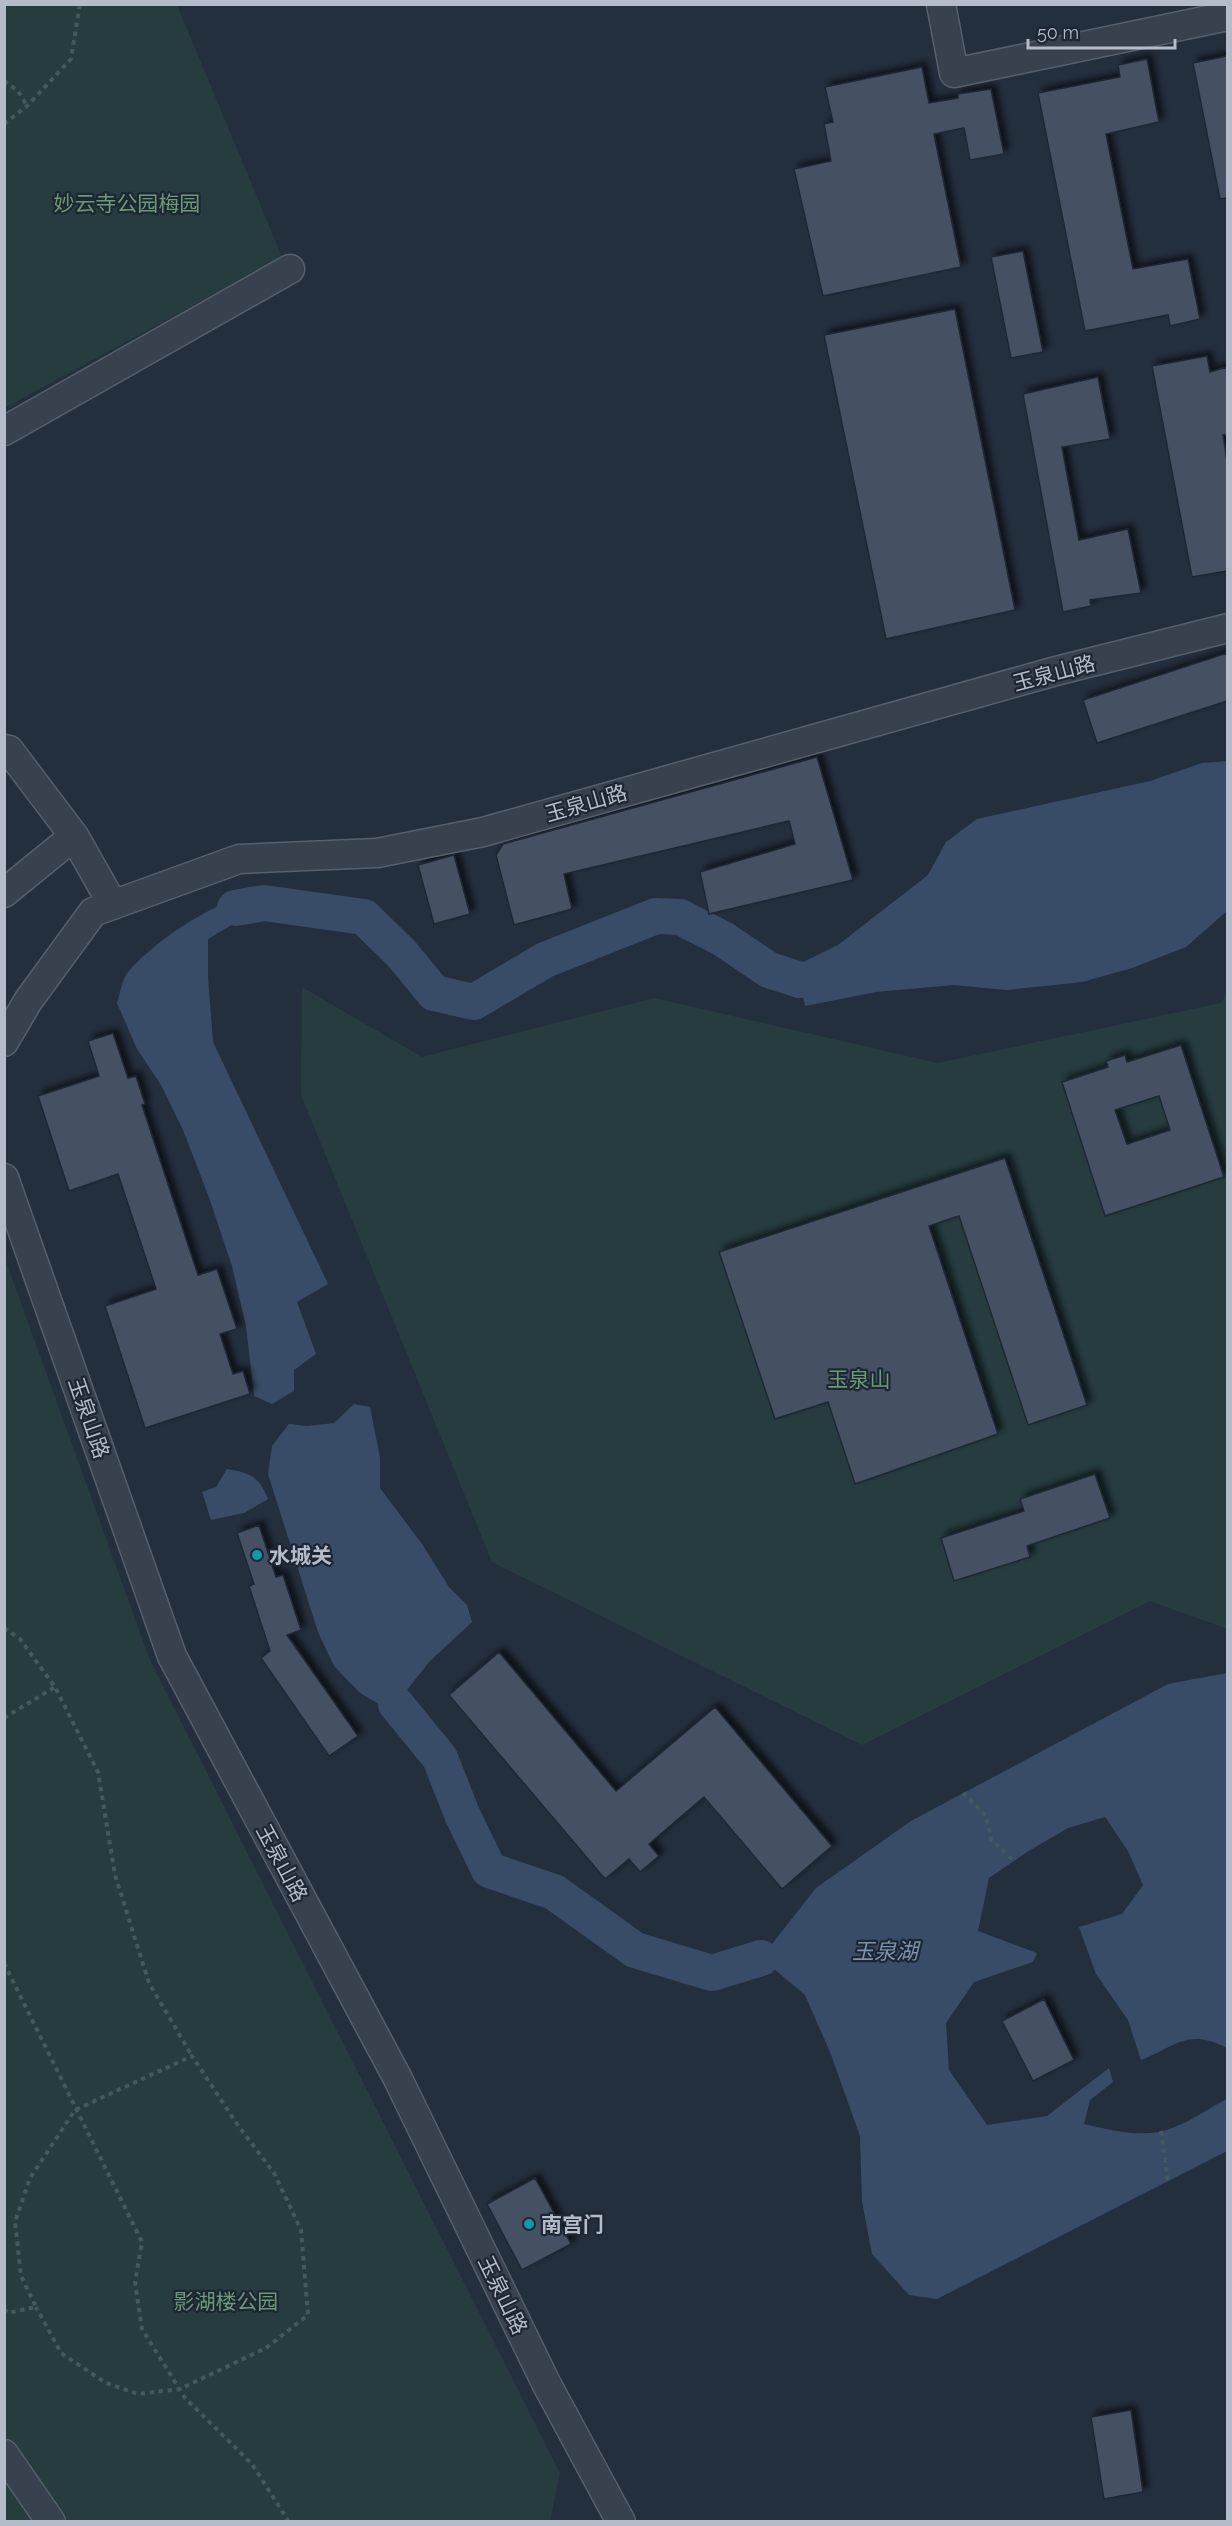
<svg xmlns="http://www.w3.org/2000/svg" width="1232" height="2526" font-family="Raleway,'Noto Sans SC',sans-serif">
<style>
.green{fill:#263c3f}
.water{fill:#394c67}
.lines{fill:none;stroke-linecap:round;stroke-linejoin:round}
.river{stroke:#394c67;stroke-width:36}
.building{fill:#455162;stroke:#1f2835;stroke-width:1.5;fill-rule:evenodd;filter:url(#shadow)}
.minor-casing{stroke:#565f6c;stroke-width:31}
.path{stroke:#44595c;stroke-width:4;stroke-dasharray:4.5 4.5;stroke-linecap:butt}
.minor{stroke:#38414e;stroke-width:28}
.culture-dot{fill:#0f9aa8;stroke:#1d2633;stroke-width:2}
.labels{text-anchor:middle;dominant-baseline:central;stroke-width:4.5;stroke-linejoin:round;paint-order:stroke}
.park-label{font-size:21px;fill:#6b9a76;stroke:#1d2633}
.street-label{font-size:21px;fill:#b4bcc9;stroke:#1d2633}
.poi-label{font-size:21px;font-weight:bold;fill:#b4bcc9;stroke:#1d2633;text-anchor:start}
.water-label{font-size:22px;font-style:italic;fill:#7c92b1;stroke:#1d2633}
</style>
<defs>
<filter id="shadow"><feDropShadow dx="5" dy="-5" stdDeviation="3" flood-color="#0009"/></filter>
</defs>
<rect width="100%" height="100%" fill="#242f3e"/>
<!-- green -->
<path class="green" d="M5,4l172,1 105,252 -277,151z
M302,987l120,70 232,-59 284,65 283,-60 6,-10v636l-77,-28 -288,144 -370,-183 -191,-467z
M4,1256l146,404 410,813 -10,48h-545z"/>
<!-- water -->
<path class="water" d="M1227,761v150l-41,36 -54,21 -50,14 -75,8 -53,-5 -78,7 -71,14 -8,-41 41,-20 90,-70 18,-33 31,-23 173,-38 52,-18z
M232,900l8,20 -32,19v39l5,64 115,242 -31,18 19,52 -22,16v21l-22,13 -18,-8 -8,-70 -14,-60 -22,-66 -27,-70 -22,-45 -24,-36 -20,-46c3,-9 5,-24 11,-31 24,-28 69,-58 104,-72z
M354,1404l16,3 10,51v30l42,56 27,43 18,18 5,17 -43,40 -33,42 -12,3 -24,-14 -26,-27 -16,-34 -50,-158 4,-28 17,-22 18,2 27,-3z
M227,1469c23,4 32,7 41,30l-24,14 -33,7 -9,-28 14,-5z
M1227,1673v375c-39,-20 -49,-3 -86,12l-13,-40 -32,-46 -17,-47 43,-13 21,-29 -15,-34 -23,-34 -37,11 -41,24 -38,26 -11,53 59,22 -4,9 -59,20 -28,41 3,47 38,55 60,-9 62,-48 4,14 -23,18 -6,24c31,7 63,16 93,2 18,-7 33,-19 50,-27v52l-290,148 -28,-4 -37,-41 -10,-53 -2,-65 -30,-84 -25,-57 -44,-37 55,-70 95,-67 257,-137z"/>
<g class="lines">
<!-- river -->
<path class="river" d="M235,908l29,-5 100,14 37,36 33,40 40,9 71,-42 111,-44 24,1 43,22 46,31 31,10
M396,1704l44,54 22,56 27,56 65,22 81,58 77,23 49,-15"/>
</g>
<!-- building -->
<path class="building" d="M1227,56v142l-7,1 -27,-136z
M1147,59l12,63 -53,12 27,135 55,-10 12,60 -30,7 -2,-11 -83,16 -47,-238 82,-16 -2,-12z
M922,67l7,36 29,-5v-4l33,-5 13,65 -34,6 -6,-32 -30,6 27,133 -138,29 -29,-127 37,-8 -7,-37 9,-2 -8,-35z
M1023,251l20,101 -32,6 -20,-101z
M955,309l60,301 -129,29 -62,-304z
M1207,356l3,16 17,-5v68h-4l4,26v110l-35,6 -40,-211z
M1098,377l12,62 -48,8 17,93 49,-11 13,64 -51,7 1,6 -28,6 -40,-218z
M1227,653v48l-130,42 -14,-43z
M817,757l36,123 -144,34 -9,-42 95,-28 -6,-23 -225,53 8,35 -58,16 -18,-70 7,-11z
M454,855l16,59 -36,10 -16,-59z
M113,1033l15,45 8,-2 9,28 -3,1 56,170 19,-6 20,60 -17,5 13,40 10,-3 7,23 -105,34 -40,-122 51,-17 -38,-115 -49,17 -31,-95 61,-20 -11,-35z
M1181,1045l43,132 -119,39 -43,-134 46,-15 -2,-6 19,-6 2,7zM1159,1096l11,34 -43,14 -12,-34z
M1005,1158l82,247 -59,20 -69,-209 -30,10 69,208 -143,50 -27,-82 -53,17 -56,-167z
M1095,1474l15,44 -83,28 3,11 -76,24 -13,-43 83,-27 -4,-12z
M259,1525l17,52 7,-2 18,55 -14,5 71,101 -29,20 -68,-98 9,-7 -21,-65 5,-2 -17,-51z
M499,1652l117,139 99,-84 117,139 -50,43 -78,-92 -55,47 10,12 -19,16 -11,-13 -24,20 -156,-184z
M1044,1999l30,61 -41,21 -31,-60z
M535,2178l36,66 -49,26 -35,-66z
M1131,2410l12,82 -39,7 -13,-82z"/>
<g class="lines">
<defs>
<path id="minor" d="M941,4l13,69 274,-57
M4,431l286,-162
M4,749l5,1 65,86 39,69
M4,893l70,-57
M4,1042l24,-41 65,-89 146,-53 138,-6 106,-21 573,-161 172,-43
M4,1178l168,478 225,421 149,306 75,139
M4,2454l47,68"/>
</defs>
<!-- minor casing -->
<use href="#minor" class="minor-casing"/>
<!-- path -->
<path class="path" d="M4,81l14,10 9,15
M4,124l23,-18 44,-47 9,-55
M4,1628l16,11 35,48 43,85 17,103 34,108 43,73
M4,1718l51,-31
M963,1793l23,23 5,24 23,21
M4,1963l138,279 -7,40 7,47 43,69 67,66 37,58
M1161,2131l7,50
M4,2309l4,4 28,-6 -15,-31 -6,-54 15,-44 45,-68 117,-54 45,68 37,49 27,57 7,85 -42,33 -86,41 -42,5 -32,-11 -45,-30 -25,-46"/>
<!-- minor -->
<use href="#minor" class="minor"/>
</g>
<!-- markers -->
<g class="culture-dot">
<circle cx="257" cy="1555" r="6"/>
<circle cx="529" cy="2224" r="6"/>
</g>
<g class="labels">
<!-- park labels -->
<g class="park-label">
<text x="127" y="203">妙云寺公园梅园</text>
<text x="859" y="1379">玉泉山</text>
<text x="226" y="2301">影湖楼公园</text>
</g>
<!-- street labels -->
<g class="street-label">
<text transform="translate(1054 673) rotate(-15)">玉泉山路</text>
<text transform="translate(586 803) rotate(-16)">玉泉山路</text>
<text transform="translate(89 1418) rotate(71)">玉泉山路</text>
<text transform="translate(282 1863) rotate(62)">玉泉山路</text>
<text transform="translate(503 2295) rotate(64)">玉泉山路</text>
</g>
<!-- poi labels -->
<g class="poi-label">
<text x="269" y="1555">水城关</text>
<text x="541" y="2224">南宫门</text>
</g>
<!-- water labels -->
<g class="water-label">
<text x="885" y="1951">玉泉湖</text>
</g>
</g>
<!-- border -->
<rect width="1232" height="2526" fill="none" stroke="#b4bcc9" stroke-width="12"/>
<!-- scale -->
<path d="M1028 39v9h147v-9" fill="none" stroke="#b4bcc9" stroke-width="3"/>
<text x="1037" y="39" font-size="18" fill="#b4bcc9" stroke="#1d2633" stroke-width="4.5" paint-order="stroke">50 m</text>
</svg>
